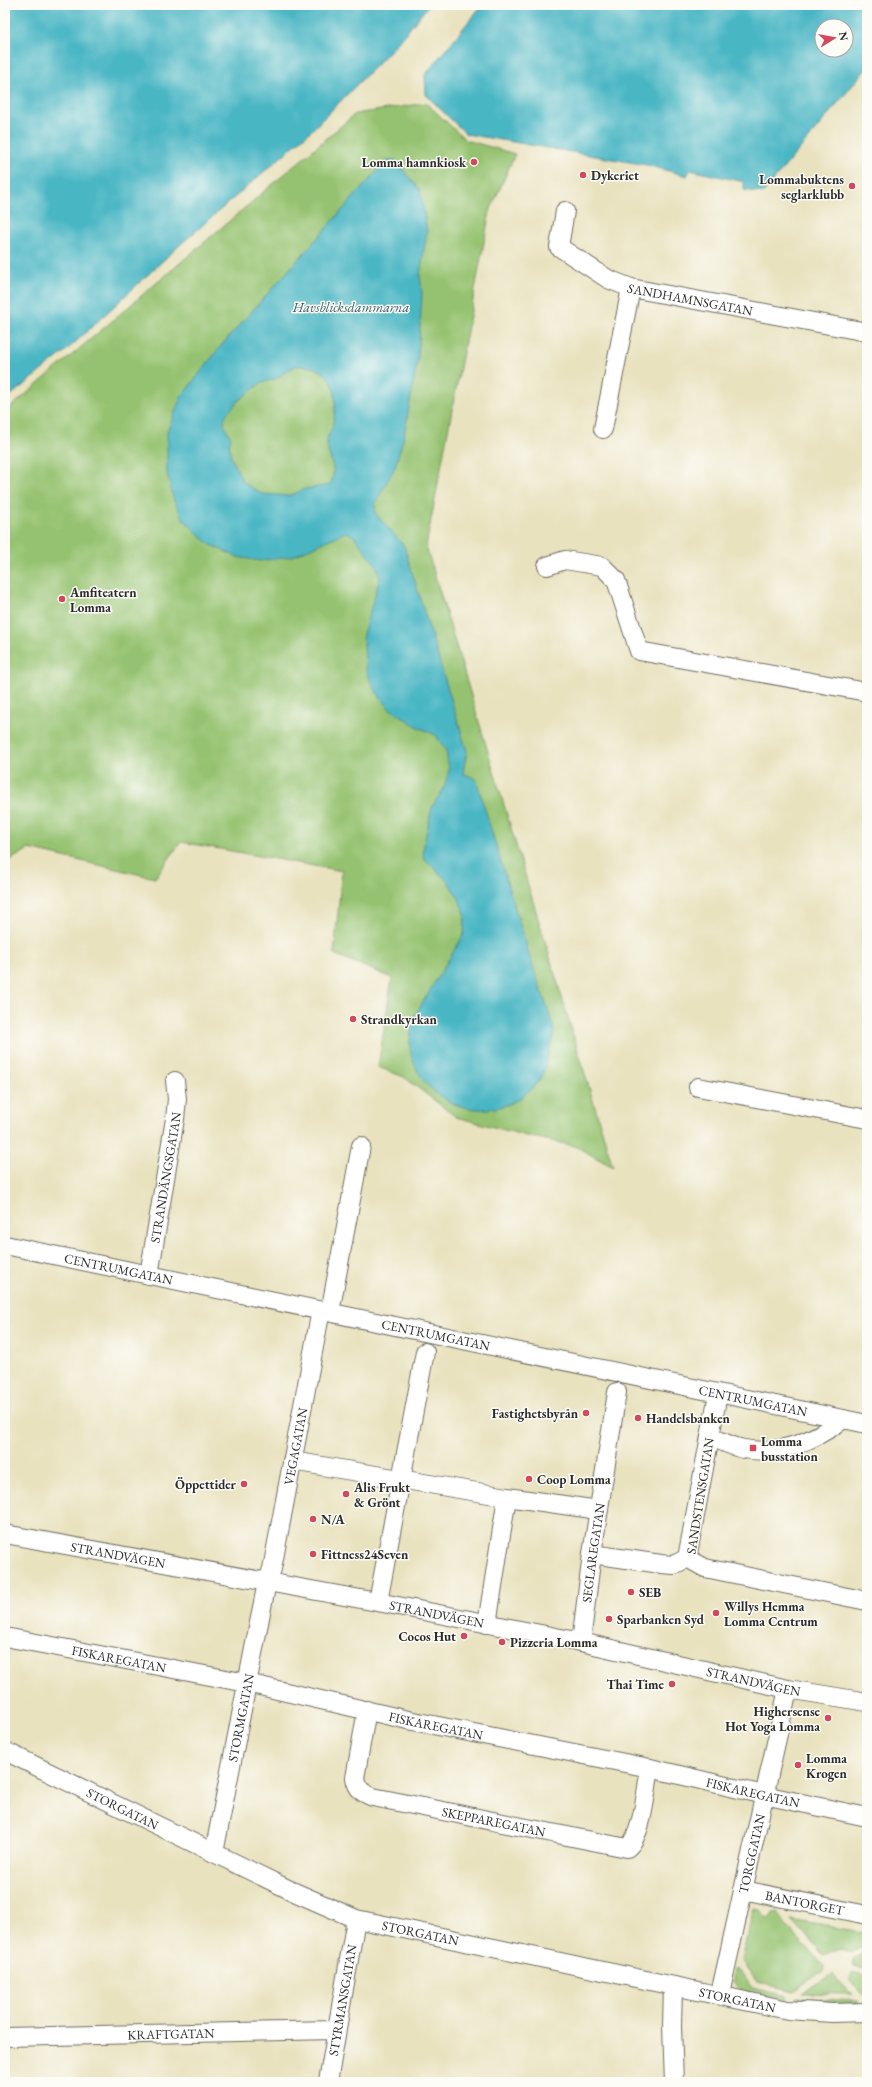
<svg xmlns="http://www.w3.org/2000/svg" width="872" height="2087" font-family="'EB Garamond',serif">
<style>
.green{fill:#95c270;stroke:#60764e}
.water{fill:#49b6c4;stroke:#3a7078;fill-rule:evenodd}
.lines{fill:none;stroke-linecap:round;stroke-linejoin:round}
.minor-casing{stroke:#6e6b5f;stroke-width:20}
.minor{stroke:#fff;stroke-width:18}
.poi-dot{fill:#d1495b;stroke:#fdfcf7;stroke-width:1.5}
.labels{text-anchor:middle;dominant-baseline:central;stroke-width:3;stroke-linejoin:round;paint-order:stroke}
.poi-label{font-size:13px;font-weight:bold;fill:#2b2b2b;stroke:#fdfcf7;text-anchor:start}
.street-label{font-size:13px;fill:#2b2b2b;stroke:#fdfcf7}
.water-label{font-size:14px;font-style:italic;fill:#365c61;stroke:#fdfcf7}
</style>
<rect width="100%" height="100%" fill="#fdfcf7"/>
<filter id="ink" filterUnits="userSpaceOnUse"><feTurbulence type="fractalNoise" baseFrequency=".025" numOctaves="2"/><feDisplacementMap in="SourceGraphic" scale="8" xChannelSelector="R" yChannelSelector="G"/><feConvolveMatrix kernelMatrix="1 2 1 2 8 2 1 2 1" color-interpolation-filters="sRGB"/></filter>
<filter id="wash" filterUnits="userSpaceOnUse"><feTurbulence type="fractalNoise" baseFrequency=".012" numOctaves="4" result="noise"/><feDisplacementMap in="SourceGraphic" scale="16" xChannelSelector="R" yChannelSelector="G"/><feGaussianBlur stdDeviation="0.9" result="paint"/><feColorMatrix in="noise" values="0 0 0 0 0 0 0 0 0 0 0 0 0 0 0 0 0 1.4 0 .05"/><feComposite in="paint" operator="in"/></filter>
<g filter="url(#wash)">
<rect width="100%" height="100%" fill="#e9e2bf"/>
<!-- green -->
<path class="green" d="M426,103l40,37 49,14 -25,57 -64,335 187,621 -38,-21 -48,-10 -71,-19 -52,-40 -26,-10 14,-89 -58,-24 8,-83 -161,-29 -26,36 -126,-29 -24,14v-451l350,-298z
M754,1908l4,1 8,9 5,-1 2,-4 4,-1 9,14 38,39 -1,6 -30,20 -36,-9 -16,-22z
M791,1920l76,13v11l-16,9c-10,-7 -17,-3 -27,1z
M867,1951v19l-13,-2 -1,-9z
M734,1969l7,3 11,16 35,8v2l-1,2 -44,-9c-9,-5 -10,-12 -8,-22z
M852,1973l15,4v18h-3l-15,-15z
M832,1974l20,20 -50,-1z
M797,1998l61,3 1,1 -1,2 -31,1 -32,-2z"/>
<!-- water -->
<path class="water" d="M5,5h424l-35,42 -83,84 -130,113 -114,106 -62,50z
M482,5h385v63l-104,125 -19,-3v-8l-54,-12 -3,6 -40,-11 -181,-31 -40,-39 -1,-20zM822,26h24v24h-24z
M387,160h8l25,30 7,41 -7,44 2,19 -4,64 -14,78 -9,31 -20,37v9l29,33 63,205 -4,22 13,6c19,65 39,129 59,194 4,11 19,51 19,60 -1,7 -4,14 -6,21 -2,7 -3,19 -8,25 -37,51 -114,34 -129,-25 -3,-12 1,-27 4,-39l49,-81 1,-20 -7,-17 -10,-15 -25,-25 1,-13 8,-37 12,-19 5,-18 -3,-19 -10,-16 -18,-8 -28,-18 -16,-20 -8,-19 -3,-36 17,-56 -4,-13 -22,-29 -8,-4 -53,24 -33,5 -23,-4 -28,-13 -25,-24 -10,-19 -7,-28v-41l14,-35 39,-50zM295,366c40,-2 44,26 38,58 -1,6 -6,11 -6,17 0,18 12,26 3,44l-25,4 -16,7 -27,-2 -19,-12 -12,-25 -2,-12 2,-7 -7,-14 1,-8 13,-15 24,-19 12,-2z"/>
</g>
<g filter="url(#ink)">
<g class="lines">
<defs>
<g id="minor">
<path id="s1" d="M565,211l-6,36 49,32 23,9 236,44"/>
<path d="M603,429l28,-141"/>
<path d="M547,566l18,-6 37,6 14,14 23,71 228,41"/>
<path d="M698,1087l169,32"/>
<path id="s2" d="M5,1245l862,179"/>
<path id="s3" d="M149,1275l26,-156 2,-20 -2,-18"/>
<path d="M330,1312l31,-166"/>
<path d="M718,1394l-31,164 18,10 162,33"/>
<path d="M710,1436c11,5 22,11 34,13 38,7 70,-9 100,-30"/>
<path d="M292,1461l215,36"/>
<path id="s4" d="M5,1534l383,70 193,38 207,47 79,13"/>
<path d="M592,1554l69,10 13,1 13,-7"/>
<path d="M378,1602l47,-250"/>
<path d="M487,1624l20,-127 92,13"/>
<path id="s5" d="M5,1637l242,46 161,37 242,48 114,27 103,22"/>
<path id="s6" d="M581,1642l11,-88 25,-162"/>
<path id="s7" d="M367,1710l-12,68c2,11 7,15 18,19l254,51c16,-12 19,-60 23,-80"/>
<path id="s8" d="M5,1751l287,140 64,28 432,91 44,3 35,-1"/>
<path id="s9" d="M214,1853l53,-271 5,-13 49,-259"/>
<path id="s10" d="M743,1890l124,25"/>
<path d="M673,1986l-1,40 2,56"/>
<path id="s11" d="M720,1994l68,-305"/>
<path id="s12" d="M5,2037l331,-7"/>
<path id="s13" d="M328,2082l28,-163"/>
</g>
</defs>
<!-- minor casing -->
<use href="#minor" class="minor-casing"/>
<!-- minor -->
<use href="#minor" class="minor"/>
</g>
</g>
<!-- markers -->
<g class="poi-dot">
<circle cx="474" cy="162" r="4"/>
<circle cx="583" cy="175" r="4"/>
<circle cx="852" cy="186" r="4"/>
<circle cx="62" cy="599" r="4"/>
<circle cx="353" cy="1019" r="4"/>
<circle cx="586" cy="1413" r="4"/>
<circle cx="638" cy="1418" r="4"/>
<rect x="749" y="1444" width="8" height="8" rx="2"/>
<circle cx="529" cy="1479" r="4"/>
<circle cx="244" cy="1484" r="4"/>
<circle cx="346" cy="1494" r="4"/>
<circle cx="313" cy="1519" r="4"/>
<circle cx="313" cy="1554" r="4"/>
<circle cx="631" cy="1592" r="4"/>
<circle cx="716" cy="1613" r="4"/>
<circle cx="609" cy="1619" r="4"/>
<circle cx="464" cy="1636" r="4"/>
<circle cx="502" cy="1642" r="4"/>
<circle cx="672" cy="1684" r="4"/>
<circle cx="828" cy="1718" r="4"/>
<circle cx="798" cy="1765" r="4"/>
</g>
<g class="labels">
<!-- poi labels -->
<g class="poi-label">
<text x="466" y="162" text-anchor="end">Lomma hamnkiosk</text>
<text x="591" y="175">Dykeriet</text>
<text x="844" y="179" text-anchor="end">Lommabuktens<tspan x="844" dy="15">seglarklubb</tspan></text>
<text x="70" y="592">Amfiteatern<tspan x="70" dy="15">Lomma</tspan></text>
<text x="361" y="1019">Strandkyrkan</text>
<text x="578" y="1413" text-anchor="end">Fastighetsbyrån</text>
<text x="646" y="1418">Handelsbanken</text>
<text x="761" y="1441">Lomma<tspan x="761" dy="15">busstation</tspan></text>
<text x="537" y="1479">Coop Lomma</text>
<text x="236" y="1484" text-anchor="end">Öppettider</text>
<text x="354" y="1487">Alis Frukt<tspan x="354" dy="15">&amp; Grönt</tspan></text>
<text x="321" y="1519">N/A</text>
<text x="321" y="1554">Fittness24Seven</text>
<text x="639" y="1592">SEB</text>
<text x="724" y="1606">Willys Hemma<tspan x="724" dy="15">Lomma Centrum</tspan></text>
<text x="617" y="1619">Sparbanken Syd</text>
<text x="456" y="1636" text-anchor="end">Cocos Hut</text>
<text x="510" y="1642">Pizzeria Lomma</text>
<text x="664" y="1684" text-anchor="end">Thai Time</text>
<text x="820" y="1711" text-anchor="end">Highersense<tspan x="820" dy="15">Hot Yoga Lomma</tspan></text>
<text x="806" y="1758">Lomma<tspan x="806" dy="15">Krogen</tspan></text>
</g>
<!-- street labels -->
<g class="street-label">
<text stroke="none"><textPath href="#s1" startOffset="180">SANDHAMNSGATAN</textPath></text>
<text stroke="none"><textPath href="#s3" startOffset="99">STRANDÄNGSGATAN</textPath></text>
<text stroke="none"><textPath href="#s2" startOffset="116">CENTRUMGATAN</textPath></text>
<text stroke="none"><textPath href="#s2" startOffset="440">CENTRUMGATAN</textPath></text>
<text stroke="none"><textPath href="#s2" startOffset="764">CENTRUMGATAN</textPath></text>
<text stroke="none"><textPath href="#s9" startOffset="415">VEGAGATAN</textPath></text>
<text transform="translate(700 1496) rotate(-81)">SANDSTENSGATAN</text>
<text stroke="none"><textPath href="#s6" startOffset="90">SEGLAREGATAN</textPath></text>
<text stroke="none"><textPath href="#s4" startOffset="115">STRANDVÄGEN</textPath></text>
<text stroke="none"><textPath href="#s4" startOffset="439">STRANDVÄGEN</textPath></text>
<text stroke="none"><textPath href="#s5" startOffset="116">FISKAREGATAN</textPath></text>
<text stroke="none"><textPath href="#s4" startOffset="763">STRANDVÄGEN</textPath></text>
<text stroke="none"><textPath href="#s9" startOffset="138">STORMGATAN</textPath></text>
<text stroke="none"><textPath href="#s5" startOffset="440">FISKAREGATAN</textPath></text>
<text stroke="none"><textPath href="#s5" startOffset="764">FISKAREGATAN</textPath></text>
<text stroke="none"><textPath href="#s8" startOffset="131">STORGATAN</textPath></text>
<text stroke="none"><textPath href="#s7" startOffset="220">SKEPPAREGATAN</textPath></text>
<text stroke="none"><textPath href="#s11" startOffset="144">TORGGATAN</textPath></text>
<text stroke="none"><textPath href="#s10" startOffset="63">BANTORGET</textPath></text>
<text stroke="none"><textPath href="#s8" startOffset="455">STORGATAN</textPath></text>
<text stroke="none"><textPath href="#s8" startOffset="779">STORGATAN</textPath></text>
<text stroke="none"><textPath href="#s13" startOffset="83">STYRMANSGATAN</textPath></text>
<text stroke="none"><textPath href="#s12" startOffset="166">KRAFTGATAN</textPath></text>
</g>
<!-- water labels -->
<g class="water-label">
<text x="351" y="307">Havsblicksdammarna</text>
</g>
</g>
<!-- margin -->
<rect width="872" height="2087" fill="none" stroke="#fdfcf7" stroke-width="20"/>
<!-- north arrow -->
<g transform="translate(834 38) rotate(79)"><circle r="19" fill="#fdfcf7" stroke="#a9a8a5"/>
<path d="M0-3L7 15L0 10L-7 15Z" fill="#d1495b"/>
<text y="-6" font-size="11" font-weight="bold" text-anchor="middle" fill="#2b2b2b">N</text>
</g>
</svg>
